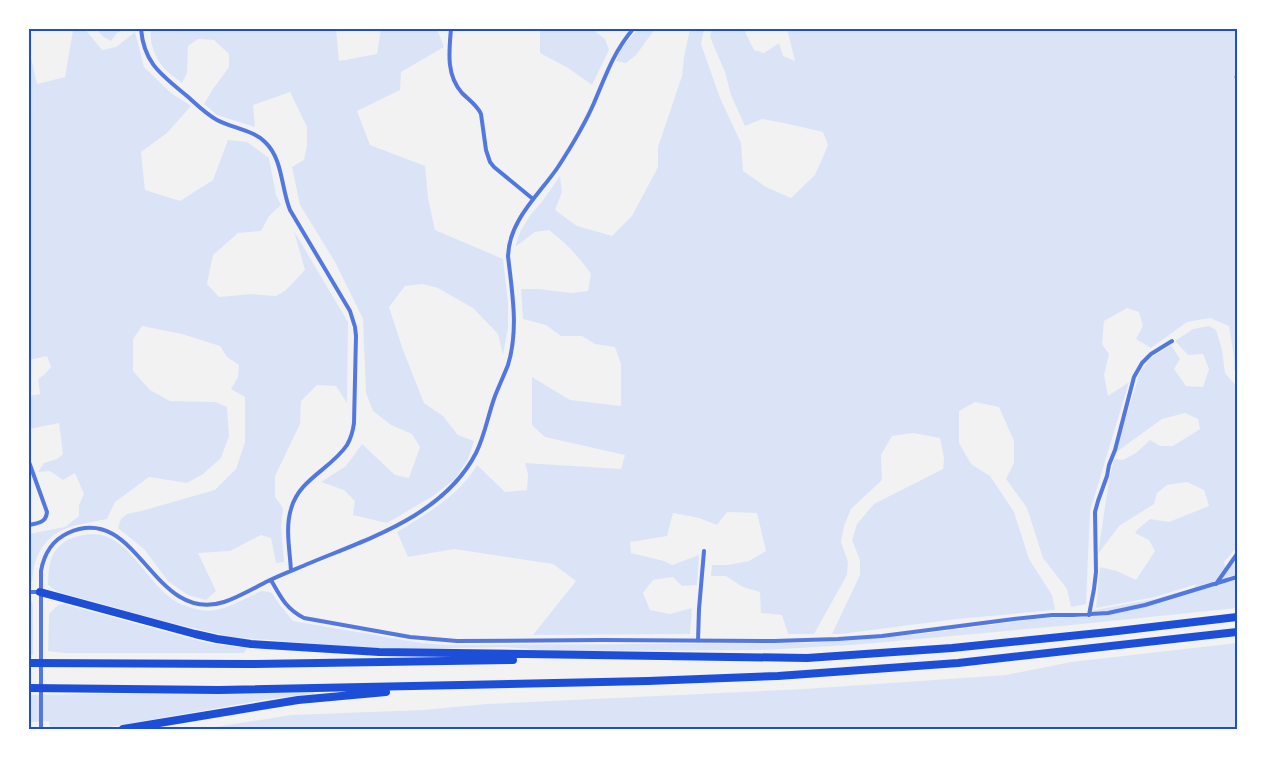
<svg xmlns="http://www.w3.org/2000/svg" width="1266" height="758" font-family="Montserrat,sans-serif">
<style>
.green{fill:#dbe4f7}
.lines{fill:none;stroke-linecap:round;stroke-linejoin:round}
.path{stroke:#1d4ed8;stroke-width:1}
.minor{stroke:#5277de;stroke-width:4}
.motorway{stroke:#1d4ed8;stroke-width:8}
.neatline{fill:none;stroke:#1d4ed8;stroke-width:2}
</style>
<rect width="100%" height="100%" fill="#f2f2f2"/>
<!-- green -->
<path class="green" d="M77,29h8l17,21 14,-3 19,-15 9,35 27,26 20,13 -24,27 -26,19 4,38 35,11 33,-21 15,-40 19,2 22,16 7,37 5,10 -12,11 -8,15 -23,2 -25,22 -6,29 12,13 32,-3 25,2 10,-6 19,-20 -11,-39 54,91 -1,81 -11,-17 -19,-1 -16,16 -1,23 -25,52v21l8,11 -2,18 3,36 -8,1 -5,-25 -10,-3 -31,16 -32,2 18,38 -10,9 -18,-5 -20,-14 -24,-32 -26,-21 3,-9 6,-5 18,-4 70,-20 21,-21 9,-27v-45l-14,-8 7,-12 1,-12 -12,-8 -7,-11 -38,-12 -40,-8 -9,13v32l17,19 20,11 46,1 11,5 2,29 -8,22 -18,16 -16,9 -38,-6 -34,25 -8,17c-33,7 -60,7 -72,44 -2,6 -2,13 -3,19l-3,2v-50l36,-7 14,-11v-11l5,-11 -9,-21 -12,7 -13,-9 -12,1 6,-9 13,-4 6,-5 -4,-31 -30,6v-33l11,-2 -2,-15 7,-5 6,-7 -4,-11 -18,4v-311l8,35 28,-7 8,-47z
M97,29h28l-8,4 -6,8 -9,-5z
M151,29h185l3,32 38,-7 4,-25h56l7,18 -43,25 -1,18 -43,21 13,34 55,21 3,32 7,32 68,29 5,44v24l-5,28 -5,-21 -25,-26 -35,-20 -15,-4 -18,2 -16,21 14,43 21,53 19,13 15,19 16,6 -6,18 -13,20 -22,17 -46,27 -34,-8 2,-14 -11,-11 -23,-8 25,-16 16,-22 33,31 14,3 11,-31 -8,-13 -21,-9 -18,-14 -7,-18 -3,-74 -28,-57 -35,-57 -8,-38 12,-7 3,-15v-18l-17,-35 -37,13 2,22 -38,-12 -13,-11 9,-15 16,-22v-13l-15,-14 -16,-1 -10,7 -1,27 -5,10c-6,-5 -14,-10 -19,-16 -8,-10 -14,-25 -12,-38z
M540,29h52l13,10 4,11 -17,35 -24,-17 -28,-15z
M638,29h17l-19,26 -10,8 -10,-2 6,-14z
M690,29h14l-3,15 19,54 21,45 2,28 23,16 25,11 24,-23 13,-30 -5,-13 -39,-9 -22,-4 -17,7 -14,-31 -6,-23 -15,-35 2,-8h37l-4,3 9,18 10,3 15,-10 4,13 12,5 -8,-32h450v343l-3,-2v-13l-5,-31 -19,-8 -23,4 -36,26 -15,-9 7,-13 -4,-14 -12,-4 -23,13 -2,23 7,10 -5,21 4,21 21,-14 -39,129 -4,93 -15,3 -4,-18 -24,-31 -16,-50 -21,-29 8,-16v-22l-15,-34 -24,-5 -16,9v32l12,21 19,12 24,36 15,47 23,36 3,15 -98,9 -116,15h-9l28,-59v-15l-8,-20 5,-16 17,-20 69,-35 1,-11 -4,-20 -27,-5 -21,3 -11,19 1,25 -31,29 -7,17 -3,16 7,20 -1,13 -33,59h-26l-6,-19 -21,-2 -1,-21 -17,-5 -17,-11h-15l1,-11h16l21,-4 17,-10 -9,-38 -30,-1 -10,13 -18,-7 -26,-5 -6,23 -37,6 1,11 33,8 8,4 27,-10 -2,30 -15,1 -9,-9 -20,3 -10,13 7,17 20,4 22,-6 -2,26 -157,1 43,-54 -23,-17 -99,-15 -46,8 -11,-25c29,-18 62,-36 80,-67l28,27 22,-2 1,-16 -3,-11 96,6 4,-14 -80,-18 -13,-12v-48l38,23 51,6v-42l-6,-17 -20,-3 -13,-8h-21l-15,-11 -23,-6 -2,-30h17l34,4 16,-2 3,-17c-12,-17 -25,-31 -42,-44l-14,2 -20,15 5,-15 11,-18 10,-11 19,-27 2,16 -7,18 22,16 35,10 20,-20 26,-49v-20l24,-71 2,-19z
M1209,326l7,4 6,20 3,23 12,14v110l-2,10 2,3v37l-13,15 2,8 11,-13v17l-9,3 1,5 8,-2v28l-165,17 -220,20 -91,5 -208,1 -49,-4 -88,2 -58,-2 -126,-10 -61,-14 -113,-31 -10,-7c1,-21 1,-34 21,-46 5,-2 9,-3 15,-4 47,-10 63,61 105,72 9,3 17,5 26,3 13,-2 25,-9 36,-14 3,-1 7,-4 10,-5 3,0 8,1 11,2l7,11 14,17 128,22 25,2 364,-2 112,-9 121,-16 46,-1 1,-6 65,-12 38,-11 4,-4 -42,13 -59,11 4,-41 17,4 19,9 19,-29 -6,-11 -14,-7 4,-5 11,-9 19,3 40,-16 -5,-16 -17,-8 -20,3 -10,8 -3,11 -35,22 -21,28 11,-74 5,-21 9,1 13,-7 14,-13 10,6h13l27,-17 -2,-10 -13,-6 -23,6 -47,34 25,-81 11,-14 20,-13 9,14 -6,10 12,17 17,1 6,-18 -6,-15 -15,1 -13,-14 18,-12z
M29,598l3,4 1,5v48h-4z
M63,604l144,39 40,5 -3,5h-181l-15,-2 1,-37 9,-9z
M1237,643v86h-1034l88,-14 132,-5 64,-6 317,-15 202,-14 65,-13z
M314,691v3l-45,5 -171,30h-48l-1,-8 -19,1 -1,7v-34z"/>
<g class="lines">
<!-- path -->
<path class="path" d="M1237,73l-2,4 2,5"/>
<!-- minor -->
<path class="minor" d="M141,29c3,35 21,46 46,67 9,8 19,18 30,24 15,8 36,10 48,22 18,17 16,46 25,68l60,101 5,16 1,9 -2,87c-1,8 -3,15 -7,22 -16,24 -48,34 -56,64 -6,19 -1,42 0,62
M451,29c-2,23 -5,46 11,64 7,7 15,12 19,21l5,36 4,12 4,5 39,32
M29,462l18,50c-1,11 -9,11 -18,13
M271,580c9,16 15,29 33,38l106,19 47,4 146,-1 171,1 64,-2 44,-3 132,-17 38,-4h21l35,-2 37,-8 92,-28
M1216,584l21,-30
M29,592h11
M1089,615l5,-26 2,-17 -1,-60 3,-11 9,-25 2,-11 6,-15 19,-73 8,-14 9,-9 21,-13
M698,641l1,-32 5,-58
M41,729v-158c3,-17 12,-31 27,-38 70,-32 84,92 156,69 15,-5 30,-14 44,-21 14,-7 28,-12 42,-18 60,-25 134,-48 166,-110 9,-18 12,-38 19,-57 4,-10 9,-21 13,-31 11,-36 4,-73 0,-109 1,-36 31,-61 50,-89 13,-20 26,-41 36,-64 12,-28 19,-50 39,-74"/>
<!-- motorway -->
<path class="motorway" d="M40,592l155,42 22,5 34,5 128,8 428,6 145,-10 157,-16 128,-15
M29,663l220,1 264,-4
M29,688l190,2 429,-9 130,-5 180,-13 279,-31
M123,729l175,-29 88,-8"/>
</g>
<!-- border -->
<rect width="1266" height="758" fill="none" stroke="#ffffff" stroke-width="60"/>
<rect x="30" y="30" width="1206" height="698" class="neatline"/>
</svg>
